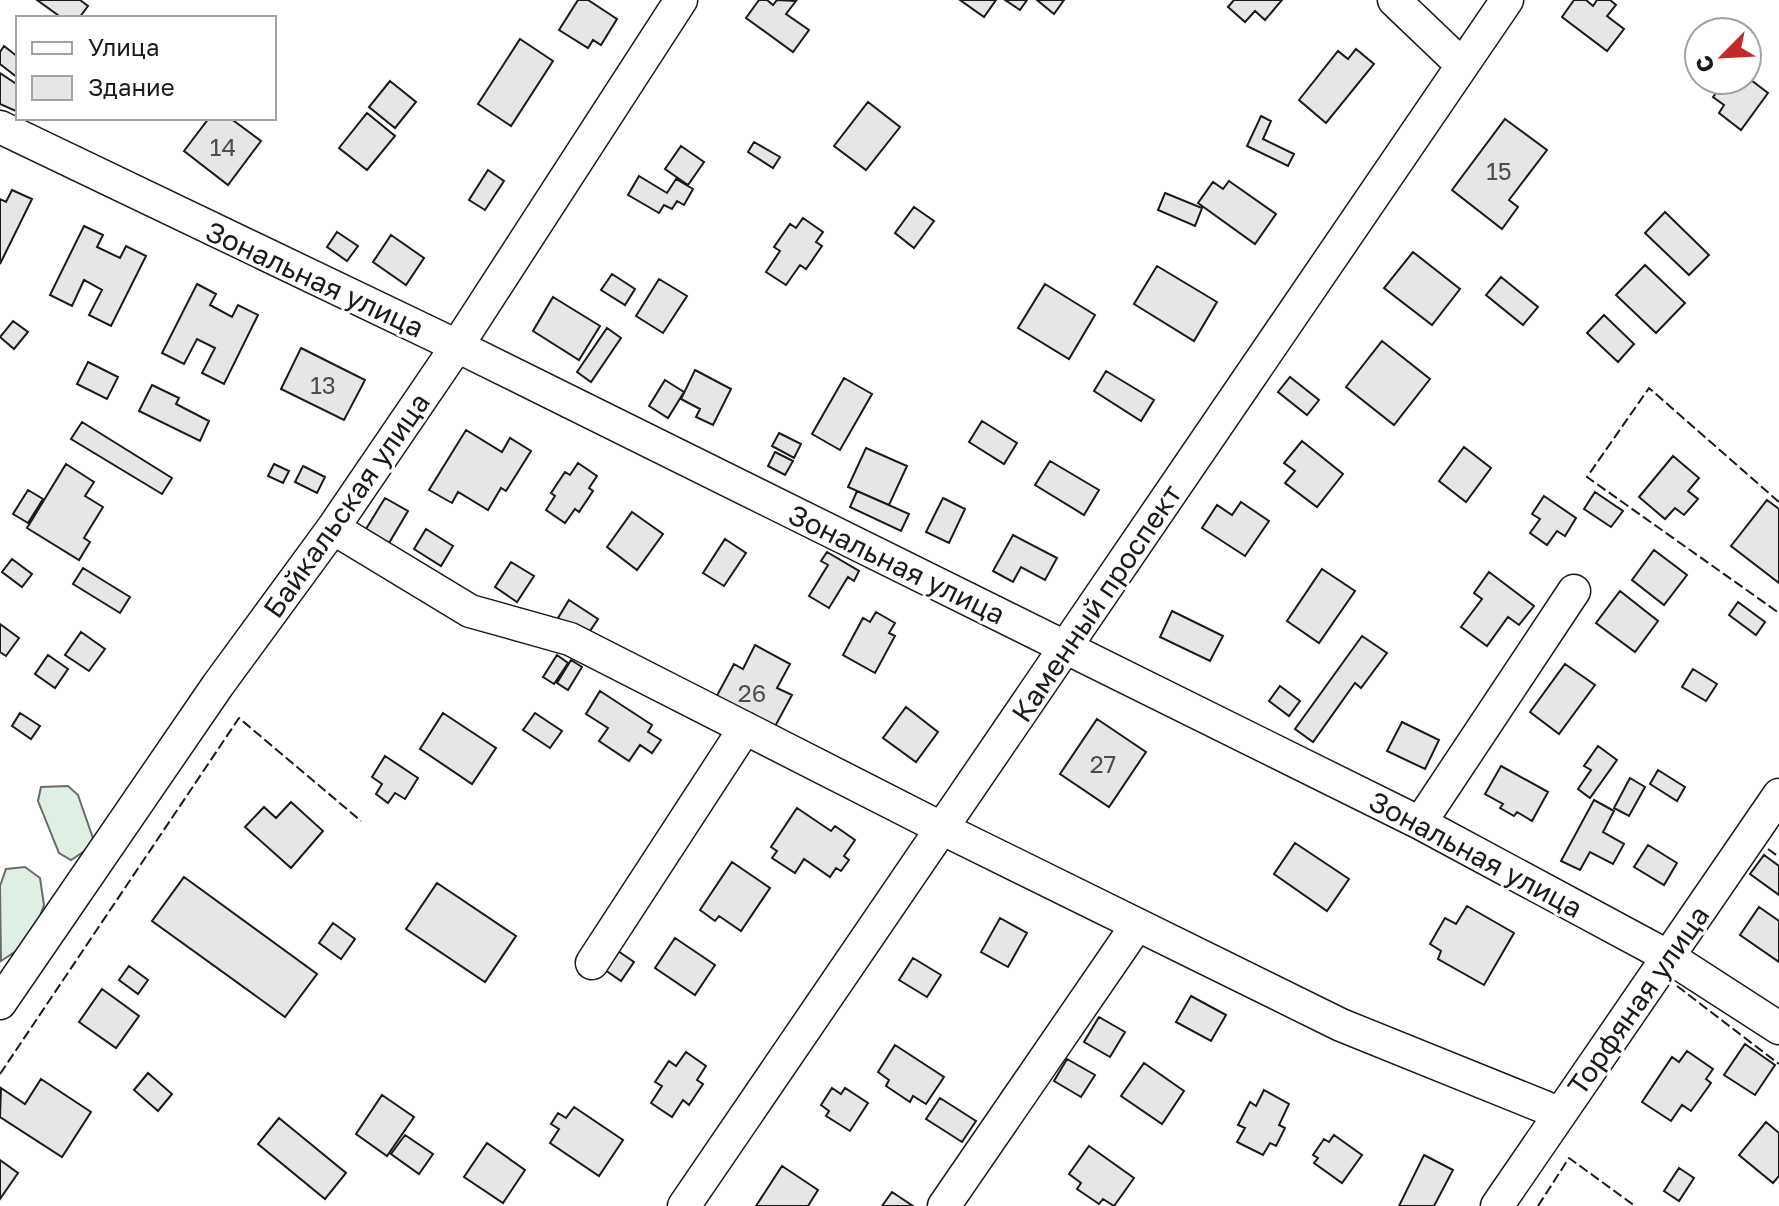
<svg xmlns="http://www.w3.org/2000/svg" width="1779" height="1206" font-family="'Golos Text',sans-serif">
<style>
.green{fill:#e0efe3;stroke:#6a6a6a;stroke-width:2}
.building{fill:#e6e6e6;stroke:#1a1a1a;stroke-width:2}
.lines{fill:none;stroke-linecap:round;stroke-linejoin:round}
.minor-casing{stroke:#1a1a1a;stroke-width:35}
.minor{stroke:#fff;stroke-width:32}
.fence{stroke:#1a1a1a;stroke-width:2;stroke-dasharray:10 4;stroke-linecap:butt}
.labels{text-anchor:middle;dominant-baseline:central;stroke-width:6;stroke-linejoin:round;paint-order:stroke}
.number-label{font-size:24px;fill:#4d4d4d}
.street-label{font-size:28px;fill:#1a1a1a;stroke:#fff}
</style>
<rect width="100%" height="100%" fill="#fff"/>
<!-- green -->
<path class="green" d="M68,786l10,9 17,49 -24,16 -12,-7 -21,-52 3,-14z
M25,867l15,11 4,27 -13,36 -30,20 -1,-75 6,-17z"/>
<!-- building -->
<path class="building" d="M37,0h43l8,6 -9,12h-17z
M578,0h10l29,19 -16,26 -8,-5 -5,8 -29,-18z
M759,0h8l6,5 4,-5 19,1 -10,13 23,16 -16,22 -47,-34z
M960,0h36l-12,17z
M1005,0h22l-7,10z
M1037,0h27l-10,14z
M1234,0h48l-17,20 -10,-9 -10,11 -17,-15z
M1574,0h12l7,6 4,-6h13l6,5 -9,11 17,13 -17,22 -45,-34z
M520,39l33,22 -42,65 -33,-22z
M4,46l14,11v21l-18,-14v-12z
M1356,49l18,15 -48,59 -27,-23 39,-49 10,8z
M0,73l18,12v27l-18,-8z
M1747,77l21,16 -27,37 -22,-17 5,-8 -11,-8 13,-17h21z
M390,81l26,21 -21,26 -26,-21z
M868,102l32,25 -34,43 -32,-24z
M367,113l28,23 -28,34 -28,-22z
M1261,116l10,5 -8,18 31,15 -6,12 -41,-20z
M209,118h21l31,23 -33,44 -44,-34z
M1505,119l42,31 -38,50 9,7 -16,22 -50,-39z
M754,142l26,15 -7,11 -25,-16z
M681,146l23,16 -16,23 -23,-16z
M488,170l16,11 -19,29 -16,-10z
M639,176l28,17 9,-14 17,10 -9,16 -7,-4 -5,8 -8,-4 -5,8 -31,-18z
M1229,181l47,33 -21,30 -57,-41 15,-21 10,7z
M12,190l20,9 -32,65v-65l6,3z
M1165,193l37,15 -7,18 -37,-16z
M914,207l20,14 -20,27 -19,-15z
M1665,212l44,43 -20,20 -44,-42z
M803,218l20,14 -7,10 6,4 -16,23 -6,-4 -14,20 -20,-13 14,-21 -6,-4 16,-23 6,4z
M84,226l19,9 -6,12 23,11 6,-12 20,10 -35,70 -22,-11 13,-25 -18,-10 -12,26 -22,-11z
M337,232l21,14 -11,15 -20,-14z
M391,235l33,23 -18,27 -33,-23z
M1413,252l47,37 -28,36 -48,-37z
M1645,265l40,38 -29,30 -40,-38z
M1157,266l60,36 -23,39 -60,-37z
M612,274l23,15 -10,16 -24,-15z
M1501,277l37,30 -15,18 -37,-30z
M659,279l28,17 -24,37 -27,-17z
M197,284l19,10 -6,11 22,12 6,-12 20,10 -34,69 -22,-11 13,-25 -18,-9 -13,25 -22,-11z
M1045,284l50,31 -26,44 -51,-31z
M553,297l47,29 -21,34 -46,-29z
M1604,315l30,29 -16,18 -31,-29z
M13,321l15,11 -14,17 -14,-12z
M607,328l14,10 -30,44 -14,-10z
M1382,341l48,38 -36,46 -48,-38z
M301,348l64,32 -21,40 -63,-31z
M88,362l30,15 -11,22 -30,-15z
M695,370l36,19 -18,36 -17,-8 4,-8 -19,-10z
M1106,371l48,29 -13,21 -47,-30z
M1290,377l29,23 -12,15 -29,-23z
M844,378l28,16 -32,56 -28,-16z
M665,380l19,12 -16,26 -19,-12z
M152,385l27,13 -3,6 33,17 -9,20 -61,-30z
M982,421l35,22 -13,21 -35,-22z
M82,422l90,56 -10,16 -91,-55z
M466,430l36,22 8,-14 21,13 -25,40 -5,-3 -13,22 -30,-18 -6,11 -23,-13z
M779,433l22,11 -7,14 -22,-12z
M1302,441l41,33 -26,33 -32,-24 10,-12 -11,-8z
M1464,447l27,21 -25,34 -27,-21z
M866,448l41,18 -18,39 -41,-18z
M775,452l18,9 -8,14 -17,-9z
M1673,456l26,22 -11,13 10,8 -14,16 -9,-7 -10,11 -26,-22z
M1050,461l49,29 -15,25 -49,-30z
M578,463l19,13 -8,12 4,3 -14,21 -4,-3 -10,14 -19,-13 9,-14 -4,-3 14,-21 5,3z
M66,464l28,18 -9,14 18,11 -19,31 6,4 -11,18 -52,-32z
M274,464l15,7 -6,12 -15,-7z
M303,466l22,11 -8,16 -22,-11z
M28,490l15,9 -15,24 -15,-9z
M857,491l52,23 -8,17 -51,-24z
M1595,492l28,19 -12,16 -27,-18z
M1544,496l32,22 -11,18 -8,-5 -10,14 -17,-12 10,-14 -8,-5z
M385,498l23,13 -19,32 -23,-14z
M943,498l22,11 -16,34 -23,-11z
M1767,500l12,9v74l-48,-37z
M1241,502l28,19 -24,35 -43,-28 15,-23 15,10z
M632,512l31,22 -26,36 -30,-23z
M426,529l27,17 -12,20 -27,-17z
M1013,535l44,23 -12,22 -24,-13 -8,15 -20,-11z
M725,539l21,14 -22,33 -21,-13z
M1654,550l33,25 -23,30 -32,-25z
M827,552l32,19 -5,10 -6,-4 -19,31 -20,-12 19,-31 -7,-4z
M12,559l20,15 -10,13 -20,-15z
M511,562l23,14 -17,26 -22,-15z
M83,568l47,29 -10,16 -47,-29z
M1322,569l33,22 -36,52 -32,-22z
M1489,572l45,34 -15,19 -11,-8 -21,29 -26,-19 21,-28 -8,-6z
M1620,591l38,30 -23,31 -39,-29z
M569,600l29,19 -12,18 -28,-19z
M1738,602l27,20 -9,13 -27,-20z
M1172,611l51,25 -13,25 -50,-24z
M876,612l19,11 -6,10 6,3 -20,37 -32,-18 20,-37 7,4z
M0,624l19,14 -13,18 -6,-4z
M81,632l24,17 -16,22 -24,-16z
M1362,636l25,17 -26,35 -6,-5 -42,59 -18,-13z
M755,645l35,19 -13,24 15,7 -20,37 -58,-31 20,-37 9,5z
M48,655l20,14 -13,19 -20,-14z
M557,655l11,8 -14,21 -11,-7z
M571,660l11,7 -14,23 -11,-7z
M1565,664l30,21 -36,49 -29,-22z
M1693,669l24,15 -11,17 -24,-14z
M1280,686l20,15 -11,15 -20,-15z
M600,691l52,34 -4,7 13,8 -9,13 -12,-8 -11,16 -30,-20 9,-13 -22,-14z
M906,707l32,25 -22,30 -33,-24z
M20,713l20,13 -9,13 -19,-13z
M443,713l53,35 -24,36 -52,-35z
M535,713l27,18 -12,17 -27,-18z
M1097,719l49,33 -37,55 -49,-33z
M1402,722l37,18 -14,29 -38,-18z
M1598,746l19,14 -27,38 -12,-9 13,-19 -7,-4z
M385,756l33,22 -13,21 -10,-6 -7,10 -12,-9 6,-10 -10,-7z
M1501,766l47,26 -16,29 -15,-9 -3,4 -14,-8 3,-4 -18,-10z
M1658,770l27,17 -8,14 -27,-17z
M1630,778l15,9 -16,29 -15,-8z
M1594,800l20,11 -11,21 21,12 -11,20 -23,-12 -10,18 -19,-9z
M291,802l32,29 -32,37 -46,-41 19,-20 12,11z
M797,808l34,23 4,-5 20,14 -11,16 5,4 -8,11 -5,-3 -6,9 -26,-18 -9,14 -23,-15 5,-7 -6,-4z
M1295,843l54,36 -22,32 -53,-37z
M1648,845l29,18 -13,22 -30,-18z
M1764,855l15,11v29l-29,-21z
M732,862l38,26 -29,43 -22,-15 -4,5 -15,-11z
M184,877l133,97 -32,43 -133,-96z
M437,883l79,53 -31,46 -79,-53z
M1467,906l47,27 -30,52 -46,-26 3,-8 -11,-7 15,-26 11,6z
M1759,907l20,14v41l-39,-27z
M1000,918l27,15 -19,34 -27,-15z
M333,923l22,16 -14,20 -22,-16z
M675,938l40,27 -20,30 -40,-27z
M618,951l16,11 -13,19 -16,-11z
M913,958l28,17 -14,22 -28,-17z
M129,966l19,14 -10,14 -19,-14z
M102,989l37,27 -23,32 -37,-26z
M1191,996l35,19 -15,26 -35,-19z
M1099,1017l26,15 -15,25 -26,-15z
M1745,1044l30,21 -20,30 -31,-20z
M895,1045l49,32 -18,27 -13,-8 -3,6 -24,-16 3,-6 -11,-8z
M1687,1051l26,18 -7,10 5,4 -20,28 -9,-6 -11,16 -29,-19 30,-45 7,5z
M686,1052l20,14 -9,14 6,4 -14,21 -6,-5 -11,17 -21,-14 11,-17 -7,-4 14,-21 7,5z
M1067,1059l28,16 -14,22 -27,-16z
M1144,1063l40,28 -22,33 -41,-28z
M148,1073l24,21 -14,17 -24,-21z
M41,1079l50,33 -29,45 -62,-40 1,-29 24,16z
M832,1088l9,6 4,-6 23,15 -18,28 -24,-15 3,-5 -8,-6z
M1264,1090l25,14 -10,21 6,3 -9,18 -6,-3 -7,12 -26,-13 8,-14 -7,-3 12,-23 6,4z
M382,1095l32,22 -27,39 -31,-22z
M940,1098l36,23 -14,21 -36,-23z
M574,1107l49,33 -24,36 -49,-33 9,-14 -8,-5 7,-11 8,5z
M279,1118l67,55 -21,26 -67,-55z
M1766,1122l13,11v43l-6,7 -34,-28z
M405,1135l28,19 -14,20 -28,-20z
M1334,1135l28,20 -20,28 -28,-20 4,-5 -5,-3 11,-16 5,3z
M487,1143l38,27 -22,33 -39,-26z
M1089,1146l45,32 -20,28 -11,-7 -4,5 -22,-15 4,-6 -12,-9z
M1424,1155l29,15 -19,36h-35z
M0,1160l18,13 -18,26z
M782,1166l36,24 -10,16h-52z
M1679,1168l15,10 -15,23 -15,-10z
M892,1192l21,14h-31z"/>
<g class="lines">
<defs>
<path id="minor" d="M1394,0l68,65
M0,127l457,219 963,477 249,134 110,71
M333,528l137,83 100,28 373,190 398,196 218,88
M1420,823l154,-232
M592,963l153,-235
M0,1003l218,-318 115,-157 124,-182 224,-346
M684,1206l823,-1206
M944,1206l193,-281
M1497,1206l282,-411"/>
</defs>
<!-- minor casing -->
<use href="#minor" class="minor-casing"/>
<!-- minor -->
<use href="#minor" class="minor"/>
<!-- fence -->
<path class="fence" d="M1779,502l-130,-114 -62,89 192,136
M1768,849l11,8
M1677,986l102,78
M0,1074l239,-356 122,103
M1538,1206l31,-48 66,48"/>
</g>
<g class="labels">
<!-- number labels -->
<g class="number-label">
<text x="223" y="146">14</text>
<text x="1499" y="170">15</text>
<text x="323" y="384">13</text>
<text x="752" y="692">26</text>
<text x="1103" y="763">27</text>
</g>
<!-- street labels -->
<g class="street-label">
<text transform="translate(315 279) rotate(25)">Зональная улица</text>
<text transform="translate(346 505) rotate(-55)">Байкальская улица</text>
<text transform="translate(897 564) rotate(26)">Зональная улица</text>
<text transform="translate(1096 603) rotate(-56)">Каменный проспект</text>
<text transform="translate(1476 854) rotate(28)">Зональная улица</text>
<text transform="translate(1638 1000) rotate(-55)">Торфяная улица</text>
</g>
</g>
<!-- legend -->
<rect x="16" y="16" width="260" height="104" fill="#ffffff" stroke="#a3a3a3" stroke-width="2"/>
<rect x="32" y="42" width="40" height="12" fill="#ffffff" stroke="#a3a3a3" stroke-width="2"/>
<text x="88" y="56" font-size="24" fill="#1a1a1a">Улица</text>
<rect x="32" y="76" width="40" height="24" fill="#e6e6e6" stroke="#a3a3a3" stroke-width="2"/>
<text x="88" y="96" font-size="24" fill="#1a1a1a">Здание</text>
<!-- north arrow -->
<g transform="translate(1723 56) rotate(246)"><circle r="38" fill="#ffffff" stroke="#a3a3a3" stroke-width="2"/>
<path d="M0-6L14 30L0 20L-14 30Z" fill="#c62828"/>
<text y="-12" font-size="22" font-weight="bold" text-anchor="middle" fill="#1a1a1a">С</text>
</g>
</svg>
